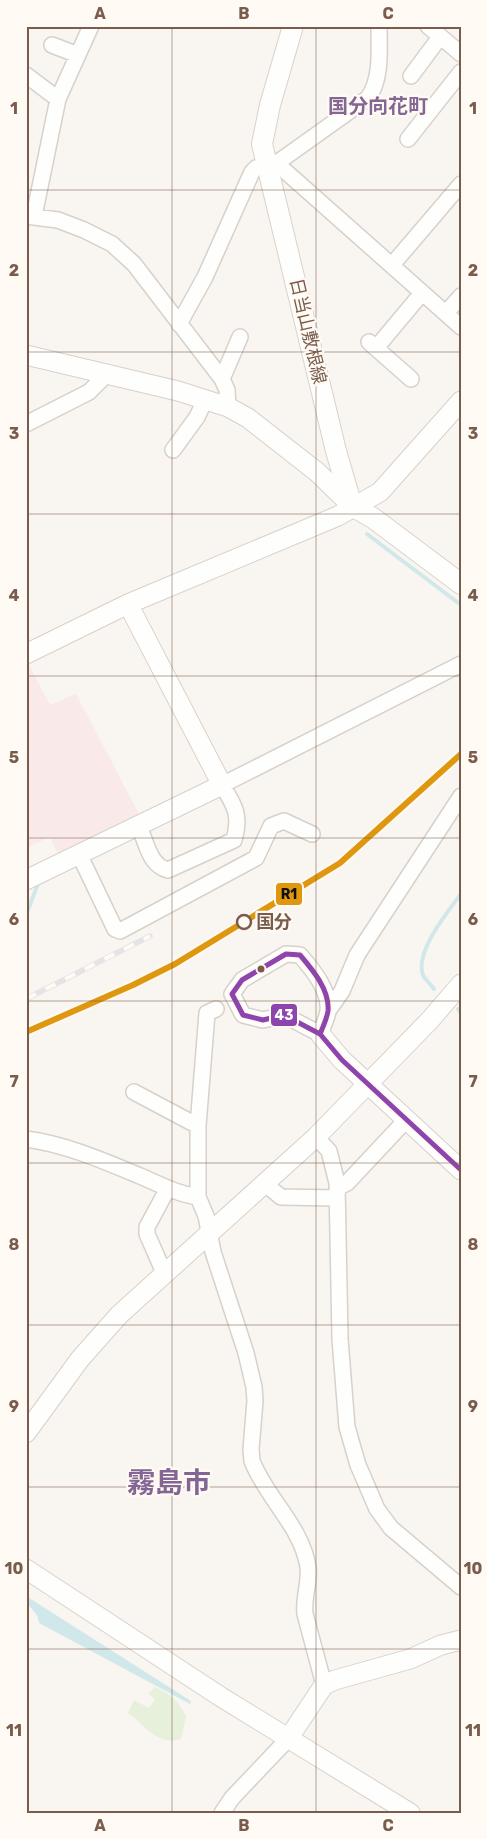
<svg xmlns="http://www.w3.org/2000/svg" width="487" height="1839" font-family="Rubik,'Noto Sans JP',sans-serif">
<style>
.medical{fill:#fae9e9}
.green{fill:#e7f0db}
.water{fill:#d0e8ea}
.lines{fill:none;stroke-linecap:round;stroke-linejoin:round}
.stream{stroke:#d0e8ea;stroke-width:4}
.minor-casing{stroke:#d7d1cb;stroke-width:18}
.tertiary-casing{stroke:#d7d1cb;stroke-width:21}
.secondary-casing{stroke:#d9d2cb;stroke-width:22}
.minor{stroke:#fefefd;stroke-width:15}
.tertiary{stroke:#fefefd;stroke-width:19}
.secondary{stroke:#fefefd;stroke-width:20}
.rail-casing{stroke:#e6e3e7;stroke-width:5.5}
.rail{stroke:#fffaf3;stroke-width:4;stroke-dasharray:11;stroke-linecap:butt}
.bus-1-casing{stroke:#fffaf3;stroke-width:9}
.bus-1{stroke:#8e44ad;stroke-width:5}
.rail-1-casing{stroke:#fffaf3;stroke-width:10}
.rail-1{stroke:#de970f;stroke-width:6}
.grid{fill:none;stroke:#7a5c4d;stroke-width:1;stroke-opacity:0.55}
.stop-dot{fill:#fffaf3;stroke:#7a5c4d;stroke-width:2.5}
.bus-dot{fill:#7a5c4d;stroke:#fffaf3;stroke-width:2}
.labels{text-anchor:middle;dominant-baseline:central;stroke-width:4.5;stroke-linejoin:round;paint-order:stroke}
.street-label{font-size:18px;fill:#7a5c4d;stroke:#fffaf3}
.stop-label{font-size:18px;font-weight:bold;fill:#7a5c4d;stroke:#fffaf3;text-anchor:start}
.quarter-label{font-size:20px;font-weight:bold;fill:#846695;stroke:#fffaf3}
.town-label{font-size:28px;font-weight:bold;fill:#846695;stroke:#fffaf3}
.line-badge{stroke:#fffaf3;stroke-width:2}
.badge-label{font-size:14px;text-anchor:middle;font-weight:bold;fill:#fff}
.pale-badge-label{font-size:14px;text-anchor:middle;font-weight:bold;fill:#111}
.neatline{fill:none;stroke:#7a5c4d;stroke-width:2}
.grid-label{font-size:16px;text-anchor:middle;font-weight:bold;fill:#7a5c4d}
</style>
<rect width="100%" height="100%" fill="#f9f5f0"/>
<!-- medical -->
<path class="medical" d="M29,665l21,40 26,-11 64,122 -81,40 -9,-19 -24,11v-182z"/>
<!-- green -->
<path class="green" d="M155,1687c16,7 23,14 31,29l-5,23c-24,7 -35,-13 -53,-26l6,-13 15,8 6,-9 -7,-5z"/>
<!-- water -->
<path class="water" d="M26,1596l165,105 -1,3 -151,-81 -2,-8 -11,-13z"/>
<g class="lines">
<!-- stream -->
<path class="stream" d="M367,534l94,71
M26,915l12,-31
M434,989c-3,-4 -7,-8 -10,-12 -12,-22 24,-66 37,-83
M458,1009l3,4"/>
<defs>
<path id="minor" d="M428,26l33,28
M52,45l26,10
M26,75l32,24
M411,76l29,-39
M408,139l53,-67
M266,165l18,5 177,157
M26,216l32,4 26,10 28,14 22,20 88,115 5,11 1,17
M34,216l24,-117 33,-73
M392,265l69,-81
M446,313l15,-17
M179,324l26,-47 47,-105 4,-4 18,-3 94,-67c14,-19 11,-49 11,-72
M369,342l42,37
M376,348l46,-55
M222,379l18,-42
M26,424l63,-32 18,-18
M173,450l24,-33 8,-17
M138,825c9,16 10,40 30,45l66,-30c7,-25 1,-34 -12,-55l239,-121
M79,854l36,75 5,2 136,-73 15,-32 13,-5 28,13
M286,954l14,1c12,14 30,35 28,56 -1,7 -5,16 -8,23l-36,-19 -21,5 -20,-5 -11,-21 10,-14z
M216,1009l-9,4 -9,113v71l8,19 7,36 33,101 8,34 1,14 -4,48 1,12c15,38 50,66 56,106 2,15 -5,31 -3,47l19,71
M328,1011l14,-20 15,-36 104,-159
M134,1092l64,34
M316,1137l13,14 8,32 3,156 7,88 11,38 19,44 14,19 70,59
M26,1139c39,5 78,22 114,37 19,8 37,18 58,21
M265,1184l16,13 55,1
M337,1188l10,-5 60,-64
M165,1275l-18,-41v-7l21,-39
M222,1813l10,-15 56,-59"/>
<path id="tertiary" d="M26,355l152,36 50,16 20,11 69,54 35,34
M26,654l102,-50 210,-88 42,-24 81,-91
M26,880l196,-95 -94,-181
M320,1034l22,26 119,110
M26,1433l54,-74 39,-44 197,-178 114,-117 31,-36
M26,1569l195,128 189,116
M288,1739l36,-54 11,-5 75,-21 31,-14 20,-5"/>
<path id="secondary" d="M293,26l-23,79 -8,39 74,307 16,55 21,12 88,66"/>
</defs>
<!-- minor casing -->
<use href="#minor" class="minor-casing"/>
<!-- tertiary casing -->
<use href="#tertiary" class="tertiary-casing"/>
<!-- secondary casing -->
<use href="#secondary" class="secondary-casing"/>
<!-- minor -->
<use href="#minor" class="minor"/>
<!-- tertiary -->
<use href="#tertiary" class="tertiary"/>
<!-- secondary -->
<use href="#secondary" class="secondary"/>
<defs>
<path id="rail" d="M26,999l124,-63"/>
</defs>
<!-- rail casing -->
<use href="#rail" class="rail-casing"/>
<!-- rail -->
<use href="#rail" class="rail"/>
<defs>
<path id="bus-1" d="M320,1034c3,-7 7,-16 8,-23 2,-21 -16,-42 -28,-56l-14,-1 -44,26 -10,14 11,21 20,5 21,-5 36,19 22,26 119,110"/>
</defs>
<!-- bus-1 casing -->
<use href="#bus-1" class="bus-1-casing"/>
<!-- bus-1 -->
<use href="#bus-1" class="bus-1"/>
<defs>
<path id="rail-1" d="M26,1032l107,-47 42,-21 165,-101 121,-109"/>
</defs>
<!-- rail-1 casing -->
<use href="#rail-1" class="rail-1-casing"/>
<!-- rail-1 -->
<use href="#rail-1" class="rail-1"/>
</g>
<!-- grid -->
<path class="grid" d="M172,26v1787M316,26v1787M26,190h435M26,352h435M26,514h435M26,676h435M26,838h435M26,1001h435M26,1163h435M26,1325h435M26,1487h435M26,1649h435"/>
<!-- markers -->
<circle class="stop-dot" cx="244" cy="922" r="7"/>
<circle class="bus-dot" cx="261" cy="969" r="4.5"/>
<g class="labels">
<!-- street labels -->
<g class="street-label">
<text transform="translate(308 331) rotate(77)">日当山敷根線</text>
</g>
<!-- stop labels -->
<g class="stop-label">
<text x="256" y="922">国分</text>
</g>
<!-- quarter labels -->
<g class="quarter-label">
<text x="378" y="106">国分向花町</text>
</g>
<!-- town labels -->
<g class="town-label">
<text x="169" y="1482">霧島市</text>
</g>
</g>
<g class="line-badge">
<rect x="275" y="882" width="28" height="24" rx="5" fill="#de970f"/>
<rect x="270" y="1003" width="28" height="24" rx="5" fill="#8e44ad"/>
</g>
<g class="badge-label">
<text x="284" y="1020">43</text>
</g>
<g class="pale-badge-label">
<text x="289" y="899">R1</text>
</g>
<!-- border -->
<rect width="487" height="1839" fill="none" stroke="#fffaf3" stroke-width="55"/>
<rect x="28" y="28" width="432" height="1784" class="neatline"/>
<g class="grid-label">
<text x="100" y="19">A</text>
<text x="244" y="19">B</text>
<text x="388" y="19">C</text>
<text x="14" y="114">1</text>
<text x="473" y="114">1</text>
<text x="14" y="276">2</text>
<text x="473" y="276">2</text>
<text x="14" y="439">3</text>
<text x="473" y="439">3</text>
<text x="14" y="601">4</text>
<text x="473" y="601">4</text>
<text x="14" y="763">5</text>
<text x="473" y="763">5</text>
<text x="14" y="925">6</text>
<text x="473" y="925">6</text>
<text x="14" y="1087">7</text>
<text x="473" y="1087">7</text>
<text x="14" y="1250">8</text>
<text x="473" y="1250">8</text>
<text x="14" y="1412">9</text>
<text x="473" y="1412">9</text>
<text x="14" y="1574">10</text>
<text x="473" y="1574">10</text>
<text x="14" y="1736">11</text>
<text x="473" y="1736">11</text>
<text x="100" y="1831">A</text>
<text x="244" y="1831">B</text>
<text x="388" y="1831">C</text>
</g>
</svg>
